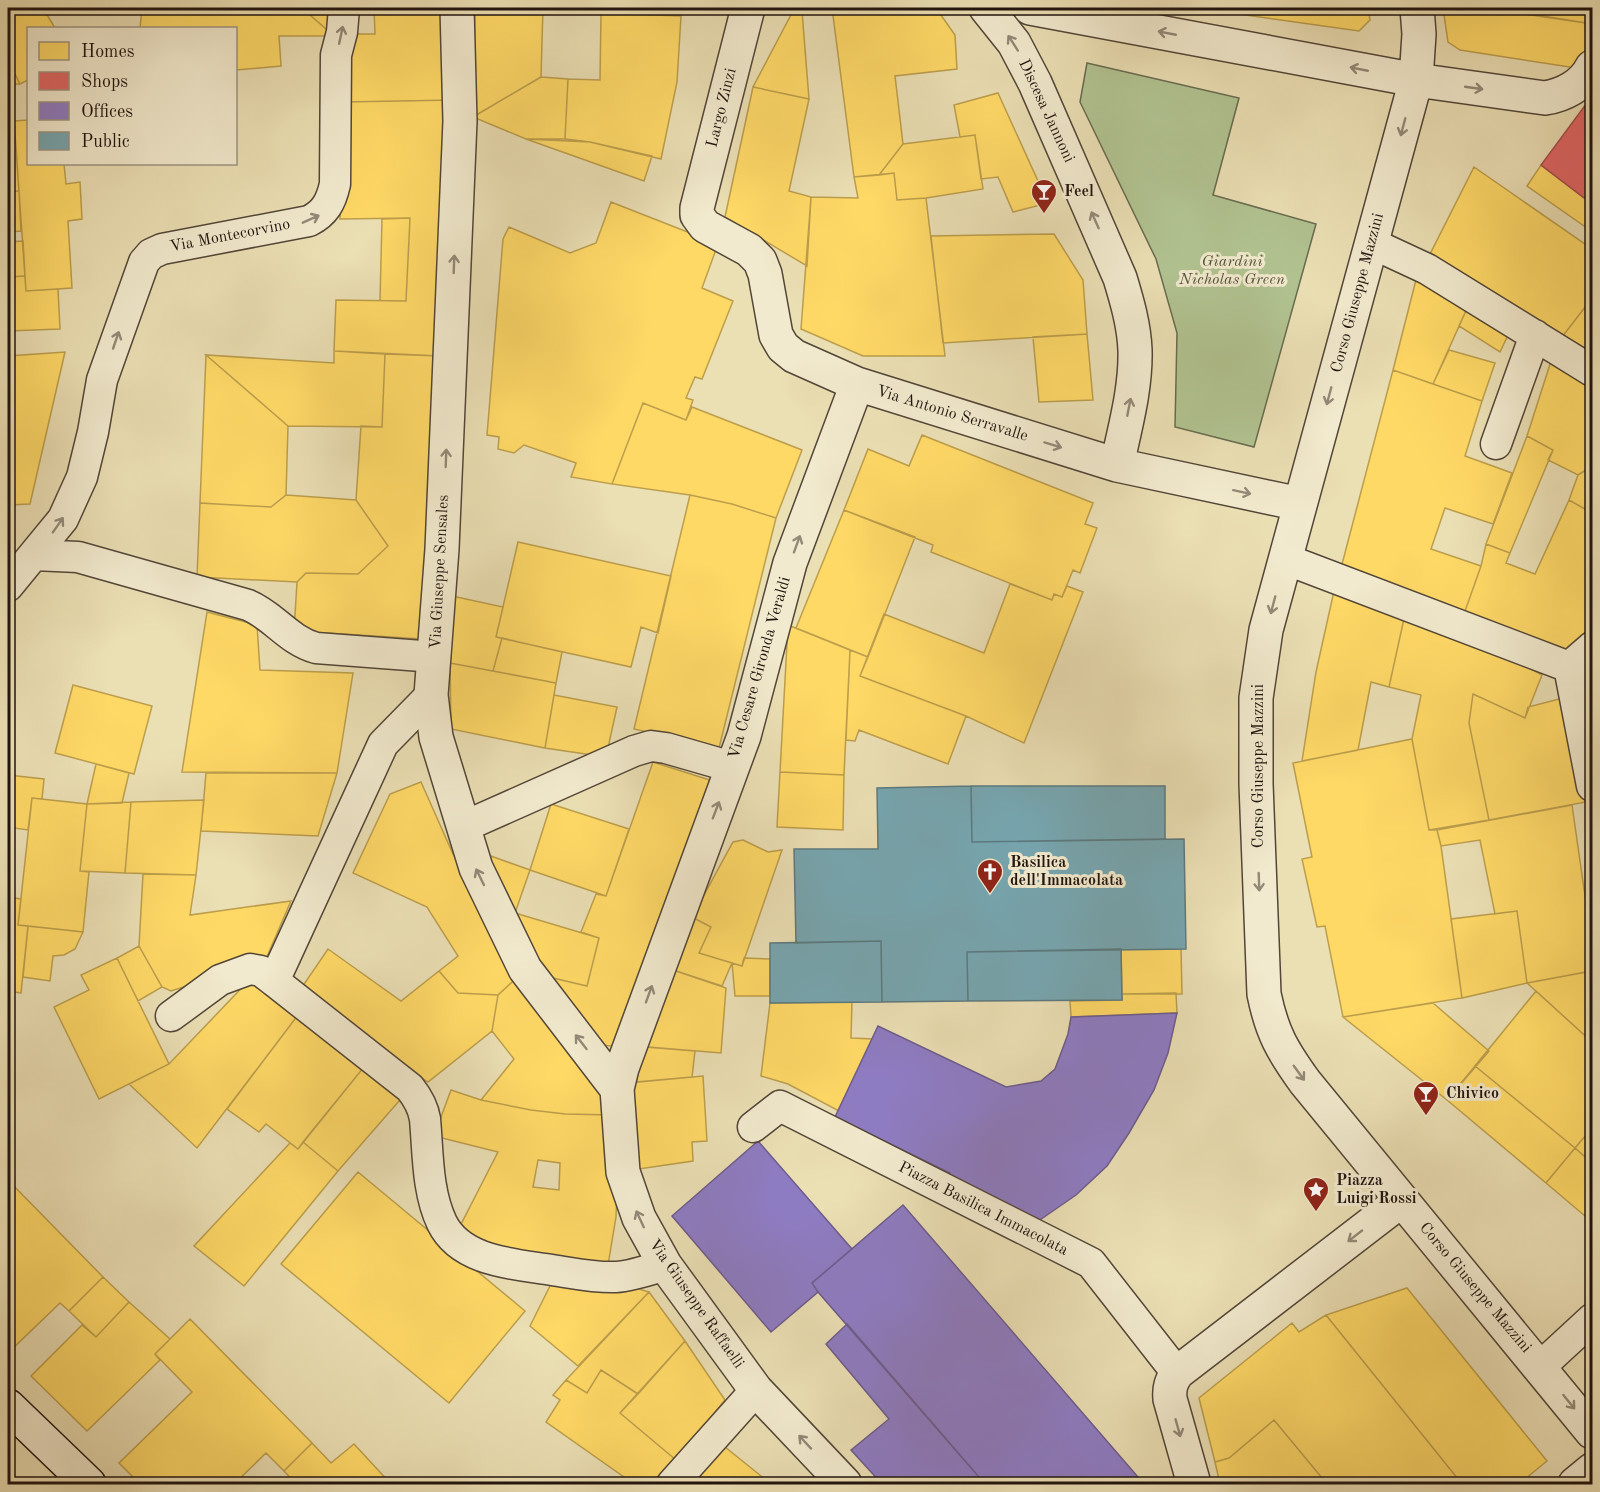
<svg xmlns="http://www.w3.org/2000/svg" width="1600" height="1492" font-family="'Old Standard TT',serif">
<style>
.green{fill:#b1c391;stroke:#686b50;stroke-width:1.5}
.homes{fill:#ffd966;stroke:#bc9e4c;stroke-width:1.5;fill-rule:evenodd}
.shops{fill:#e06666;stroke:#a64d4c;stroke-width:1.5}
.offices{fill:#8e7cc3;stroke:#6d5c8d;stroke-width:1.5}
.public{fill:#76a5af;stroke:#5c797f;stroke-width:1.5}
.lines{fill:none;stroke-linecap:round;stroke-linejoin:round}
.lane-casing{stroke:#524638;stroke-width:33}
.street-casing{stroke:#524638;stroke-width:36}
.secondary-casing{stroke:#1f130e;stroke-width:36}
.lane{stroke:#f2eace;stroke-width:30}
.street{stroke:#f2eace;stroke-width:33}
.secondary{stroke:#f2eace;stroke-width:33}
.oneway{stroke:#938978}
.labels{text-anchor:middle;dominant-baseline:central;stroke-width:6;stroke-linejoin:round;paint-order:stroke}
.street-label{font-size:16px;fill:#1f130e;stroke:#f2eace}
.poi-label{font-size:16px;font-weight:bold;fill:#1f130e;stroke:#f2eace;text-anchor:start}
.park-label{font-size:16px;font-style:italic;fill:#52513c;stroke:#f2eace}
</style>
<rect width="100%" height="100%" fill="#ebdfb4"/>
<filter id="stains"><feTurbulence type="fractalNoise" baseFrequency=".00333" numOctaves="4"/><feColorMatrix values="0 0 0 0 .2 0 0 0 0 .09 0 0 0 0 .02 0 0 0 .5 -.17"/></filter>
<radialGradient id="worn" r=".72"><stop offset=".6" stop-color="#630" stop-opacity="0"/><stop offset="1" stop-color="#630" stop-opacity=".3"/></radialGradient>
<!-- green -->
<path class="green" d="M1087,63l152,35 -26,97 103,29 -62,223 -79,-20 2,-94 -21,-74 -76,-157z"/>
<!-- homes -->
<path class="homes" d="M11,8h32l12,20h-27v52l-8,4 -12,-24v-51z
M142,8h160l32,28h-55l2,30 -45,4v-42h-96z
M302,8h35l-3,28z
M374,8h76l4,92 -111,2 7,-68h25z
M475,8h68l-2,69 -68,40z
M543,8h139l-1,8 -138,-5z
M832,8h104l19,27 2,34 -62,7 8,68 -24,31 -25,2z
M1196,8h172l2,12 -11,11z
M1443,8h49l100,16v18l-8,21 -8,5 -116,-18 -12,-8z
M1513,8h79v16l-81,-12z
M793,11h9l7,88 -56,-12z
M601,13l80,3 -4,66 -16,77 -71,-17 -25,-3 3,-60 32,1z
M8,60l12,24h-12z
M541,77l27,2 -3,60h-39l-53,-22z
M753,87l56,12 -20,92 22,6 -4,69 -82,-49z
M998,93l50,110 -35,9 -15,-35 -17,2 -6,-44 -15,2 -6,-32z
M454,100l-14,256 -106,-5 2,-51 70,1 4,-83 -70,1 3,-117z
M28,120v44h36l2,20 14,-2 2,37 -14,2 4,67 -46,3 -12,-170z
M15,133l4,58 -11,1v-58z
M975,135l8,54 -57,9 -29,2 -3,-27 -15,2 24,-31z
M526,139l64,3 62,14 -8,25z
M1541,165l51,39v17l-5,7 -60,-42z
M1474,167l118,82v49l-33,43 -132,-81z
M894,173l3,27 29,-2 19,158h-82l-62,-27 10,-132 47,1 -4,-21z
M19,191l2,40 -13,1v-40z
M611,202l107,42 -16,44 31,13 -31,78 -7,-2 -9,21 7,2 -7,20 -43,-17 -31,81 -41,-7 5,-14 -52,-18 -10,8 -16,-4 1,-12 -12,-2 16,-196 6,-12 61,26 26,-10z
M410,218l-4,83h-26l2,-82z
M1054,234l29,46 4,54 -144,9 -12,-107z
M23,241l2,35 -17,1v-35z
M1418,272l51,32 -36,80 -40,-14z
M25,276l1,15 32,-2 2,40 -52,2v-54z
M1592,298v64l-33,-21z
M1469,304l42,25 -11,23 -41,-26z
M1087,334l6,66 -54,2 -6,-65z
M1449,350l46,13 -13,38 -49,-17z
M334,351l51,3 -3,73 -94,-1 -82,-71 128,8z
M65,352l-35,152 -22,1v-149z
M385,354l55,2 -18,283 -128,-8 3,-49 9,-9 52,1 30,-28 -32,-46 5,-74 21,1z
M206,355l82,71 -2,69 -15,12 -71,-4z
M1553,355l39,24v87l-14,9 -30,-15 5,-10 -26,-14z
M1393,370l89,31 -17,55 47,17 -19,51 -48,-16 -14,41 50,17 -17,48 -123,-46z
M643,403l43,17 6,-13 110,43 -26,68 -44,-14 -42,-9 -78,-11z
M922,435l171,68 -8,21 12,4 -17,45 -7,-3 -11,27 -8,-3 -2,6 -121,-48 2,-7 -89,-35 24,-61 41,17z
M1527,436l26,14 -43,103 -24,-9z
M1592,466v47l-23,-13 9,-25z
M286,495l70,5 32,46 -30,28 -52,-1 -9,9 -100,-5 3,-74 71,4z
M690,495l42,9 44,14 -57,230 -85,-19z
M1569,500l23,13v124l-20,18 -108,-41 17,-48 5,-22 24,9 -4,10 29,11z
M844,510l71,27 -47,120 -72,-29z
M518,542l153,34 -13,57 -17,-6 -10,40 -135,-30z
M1010,584l42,16 2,-6 8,3 5,-11 16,6 -59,151 -58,-27 -106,-40 24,-62 100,39z
M1334,591l71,23 -16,73 -18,-5 -13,68 -56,11 14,-89z
M452,596l51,11 -7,30 6,1 -9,33 -43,-8z
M207,612l50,13 3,45 93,3 -16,100 -155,-1z
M1405,614l77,28 60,33 -17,43 -52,-24 -4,29 20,97 -60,10 -17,-91 9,-44 -32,-8z
M788,625l62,25 -6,125 -64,-3z
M502,638l60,14 -6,31 -63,-12z
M850,650l18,7 -8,19 106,40 -18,48 -89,-34 -4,11 -9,-1z
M450,663l106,20 -11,65 -94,-19z
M73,685l79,21 -18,68 -79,-21z
M1473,694l52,24 3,-11 39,-10 19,105 -97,18 -20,-97z
M554,695l63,12 -11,50 -61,-9z
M1412,739l17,91h8l4,16 21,152 -119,19 -18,-91 -8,1 -15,-68 10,-2 -19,-94z
M653,762l63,20 -94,265 -32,-3 -54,-70 51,12 12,-48 -18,-6 15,-38 10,2z
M96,764l33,9 -7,30 -35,1z
M780,772l64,3 -1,55 -66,-3z
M206,773h131l-19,63 -117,-5z
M8,775l36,4 -2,20 -10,-1 -4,32 -20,-3v8z
M421,782l32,72 69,119 -24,22 -40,-2 -19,-22 19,-15 -31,-49 -74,-34 37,-79z
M32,798l55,6 -7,67 9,1 -6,60 -65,-7z
M204,800l-8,75 -71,-2 6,-71z
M131,802l-6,71 -45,-2 7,-67z
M551,804l78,25 -23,67 -76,-26z
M1572,805l20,140v26l-65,12 -10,-72 -22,3 -15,-74 -39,6 -4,-16z
M743,840l25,12 14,-2 -40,116 -43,-13 12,-26 -19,-10 41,-75z
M488,855l42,15 -15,43 84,25 -12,48 -51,-12z
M143,874l53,1 -6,40 101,-14 -26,60 -94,30 -9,-4 -23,-41z
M8,897l13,2 -3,26 10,1 -7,67 -13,-2z
M1517,911l10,72 -65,15 -11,-79z
M692,917l19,10 -12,26 33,10 -10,23 -55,-18z
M28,926l55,6 -8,17 -11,6 -11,1 -3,25 -27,-4z
M139,946l23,41 -24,14 -21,-43z
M328,949l73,52 38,-30 19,22 40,2 -6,36 -64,51 -130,-89z
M1121,949h60l1,45h-60z
M117,958l52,106 -70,35 -45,-92 35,-17 -8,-15z
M744,958l26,1v37h-35l-3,-33 10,3z
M667,968l59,20 -5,65 -85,-7z
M1592,971v71l-65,-59z
M522,973l85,111 5,31 -47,-1 -34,-4 -50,-10 33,-41 -22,-28 6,-36z
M254,975l47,36 -104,137 -68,-64 40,-20z
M1536,991l56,51v86l-17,20 -100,-82z
M1176,993l1,20 -106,4 -1,-16 52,-1v-6z
M852,1002l-1,36 23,1 -35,72 -51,-27 -27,-8 9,-73z
M1433,1003l56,48 -42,49 -104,-83z
M301,1011l67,51 -70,87 -32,-25 -7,8 -32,-23z
M645,1047l50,4 -3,26 -56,5z
M368,1062l38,31 -68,78 -35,-29z
M1475,1066l100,82 -29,35 -99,-83z
M703,1076l4,65 -15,1 1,19 -61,9 -4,-87z
M451,1090l30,10 50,10 34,4 47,1 5,74 -1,28 -9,54 -103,-15 -48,-22 42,-82 -64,-16zM538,1160l22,3 -1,27 -26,-3z
M1592,1128v35l-17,-15z
M303,1142l35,29 -94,115 -50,-40 96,-103 8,6z
M1575,1148l17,15v59l-46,-39z
M358,1172l167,139 -76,92 -168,-139z
M8,1180l95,97 -34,34 -9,-8 -50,48 -2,-3z
M103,1277l26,25 -33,35 -27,-26z
M552,1282l68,1 29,9 -71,74 -48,-40z
M1407,1288l140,173 -28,23h-57l-136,-169z
M649,1292l36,49 -47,53 -37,-24 -14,23 -21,-13z
M129,1302l41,37 -15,15 5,6 -73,71 -56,-55 51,-51 14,12z
M1326,1315l136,169h-135l-53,-64 -45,38 -14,4 -16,-64 93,-75 7,9z
M190,1319l122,124 -28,28 -18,-18 -32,31h-94l-21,-21 73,-71 -37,-38z
M685,1341l40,59 -49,60 -56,-47z
M601,1370l37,24 -18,19 56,47 -21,24h-21l-88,-62 14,-22 -7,-5 13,-15 21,13z
M1274,1420l53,64h-107l-5,-22 14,-4z
M312,1443l19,20 23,-19 37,40h-95l-12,-13z
M725,1447l46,37h-81z"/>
<!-- shops -->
<path class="shops" d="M1592,96v108l-51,-39z"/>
<!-- offices -->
<path class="offices" d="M1177,1013l-9,40 -14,37 -25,43 -22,33 -31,29 -39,27 -90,-44 3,-5 -115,-56 43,-91 128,61 35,-6 14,-12 13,-35 3,-17z
M758,1141l94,108 -40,34 6,9 -47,40 -99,-116z
M903,1205l241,279h-159l-167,-192 -6,-9z
M847,1324l138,160h-103l-31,-34 38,-31 -63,-75z"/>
<!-- public -->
<path class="public" d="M971,786l1,56 212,-3 2,110 -219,3 1,49 -86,1 -1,-61 -85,2 -2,-94h84l-1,-61z
M971,786h194v53l-193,3z
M881,941l1,61 -112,1v-60z
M1121,949l1,51 -154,1 -1,-49z"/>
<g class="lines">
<defs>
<path id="lane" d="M1371,243l56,26 165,102
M1496,444l39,-109
M34,555l44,2 170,48c26,11 40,35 68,43l119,9
M1285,559l284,108
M8,586l55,-67 19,-42 11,-45 9,-52 42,-118 7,-8 11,-5 147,-28c16,-8 22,-19 26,-37l1,-129 6,-23 2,-24
M1569,667l23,119
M1569,667l23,-20
M463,827l171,-76 17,-5 15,2 66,19
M274,981l136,107c8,10 13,19 15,31 3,33 2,73 17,104 19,39 73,41 110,47 21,3 42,8 64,7 16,-1 33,-7 49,-12
M171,1016l49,-36 30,-11 11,2 13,10 109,-237 48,-49
M753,1127l27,-21 311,157 86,110
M1540,1367l52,-48
M672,1484l84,-94"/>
<path id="street" d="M457,8l3,113 -18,428 -11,146 5,42 40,131 49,101 92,120
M748,8l-51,200v7l8,11 44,24 11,11 5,13 11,61 7,12 11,9 63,28 260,81 183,39
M986,8l28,35 21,40 85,195c7,23 14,47 15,72 1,39 -10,77 -18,115
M1030,8l386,72 129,18c19,-3 38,-13 47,-31
M1417,8l2,26 -3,46 -150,550 -10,68v86l8,210c8,39 18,56 41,88l287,350
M845,1484l-89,-94 -91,-125 -26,-47 -16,-46 -6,-83 5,-21 122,-332 46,-173 67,-179
M1194,1484l-24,-85c-1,-11 1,-17 7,-26l225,-173
M1575,1484l17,-14"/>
<path id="secondary" d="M8,1406l81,78"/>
</defs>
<!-- lane casing -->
<use href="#lane" class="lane-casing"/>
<!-- street casing -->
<use href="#street" class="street-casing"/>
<!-- secondary casing -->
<use href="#secondary" class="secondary-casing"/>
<!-- lane -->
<use href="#lane" class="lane"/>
<!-- street -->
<use href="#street" class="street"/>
<!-- secondary -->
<use href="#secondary" class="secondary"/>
</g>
<!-- one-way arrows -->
<defs><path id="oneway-shaft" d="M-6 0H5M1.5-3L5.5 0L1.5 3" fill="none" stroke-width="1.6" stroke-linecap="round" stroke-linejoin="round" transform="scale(1.5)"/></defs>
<g class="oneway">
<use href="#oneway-shaft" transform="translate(1167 33) rotate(-169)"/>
<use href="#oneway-shaft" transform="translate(341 35) rotate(-78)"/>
<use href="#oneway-shaft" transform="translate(1013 43) rotate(-123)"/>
<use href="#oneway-shaft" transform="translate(1359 69) rotate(-169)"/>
<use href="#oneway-shaft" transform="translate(1474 88) rotate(8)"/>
<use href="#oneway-shaft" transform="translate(1403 127) rotate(105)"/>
<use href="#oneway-shaft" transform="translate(311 219) rotate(-24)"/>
<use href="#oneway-shaft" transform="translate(1095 220) rotate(-114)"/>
<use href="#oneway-shaft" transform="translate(454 264) rotate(-88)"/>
<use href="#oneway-shaft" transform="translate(116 340) rotate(-71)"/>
<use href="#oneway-shaft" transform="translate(1329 396) rotate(105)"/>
<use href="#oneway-shaft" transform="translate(1129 407) rotate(-79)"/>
<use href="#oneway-shaft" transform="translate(1053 445) rotate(17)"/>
<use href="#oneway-shaft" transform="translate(446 458) rotate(-88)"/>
<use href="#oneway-shaft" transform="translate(1242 492) rotate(12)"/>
<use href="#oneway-shaft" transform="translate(58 525) rotate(-55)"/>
<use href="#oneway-shaft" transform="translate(797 544) rotate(-70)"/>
<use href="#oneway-shaft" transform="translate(1273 605) rotate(105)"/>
<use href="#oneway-shaft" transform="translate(716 810) rotate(-69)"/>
<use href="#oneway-shaft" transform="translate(480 877) rotate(-116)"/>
<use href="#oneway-shaft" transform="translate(1259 882) rotate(88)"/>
<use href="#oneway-shaft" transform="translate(649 994) rotate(-70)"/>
<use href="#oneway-shaft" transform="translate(581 1042) rotate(-128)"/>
<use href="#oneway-shaft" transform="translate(1299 1073) rotate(54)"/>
<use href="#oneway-shaft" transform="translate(640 1219) rotate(-115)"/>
<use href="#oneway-shaft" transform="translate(1355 1236) rotate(142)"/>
<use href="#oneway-shaft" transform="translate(1569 1402) rotate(51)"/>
<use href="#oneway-shaft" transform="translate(1178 1428) rotate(74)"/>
<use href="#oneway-shaft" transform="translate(805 1442) rotate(-133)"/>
</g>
<!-- icons -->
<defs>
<symbol id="bar-pin" viewBox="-11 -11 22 30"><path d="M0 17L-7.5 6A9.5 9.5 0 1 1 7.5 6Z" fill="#8f2418" stroke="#f2eace"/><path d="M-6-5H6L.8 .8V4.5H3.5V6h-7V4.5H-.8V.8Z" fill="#fff"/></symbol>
<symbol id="church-pin" viewBox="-11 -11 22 30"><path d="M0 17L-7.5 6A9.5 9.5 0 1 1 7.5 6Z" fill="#8f2418" stroke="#f2eace"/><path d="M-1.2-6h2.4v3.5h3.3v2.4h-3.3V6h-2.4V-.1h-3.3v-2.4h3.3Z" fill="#fff"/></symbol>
<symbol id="sight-pin" viewBox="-11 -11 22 30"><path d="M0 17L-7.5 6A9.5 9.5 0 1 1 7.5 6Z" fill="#8f2418" stroke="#f2eace"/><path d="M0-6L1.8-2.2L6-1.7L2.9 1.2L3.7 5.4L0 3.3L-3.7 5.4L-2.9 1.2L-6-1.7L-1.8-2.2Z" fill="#fff"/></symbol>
</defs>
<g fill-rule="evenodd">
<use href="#bar-pin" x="1029" y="177" width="30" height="40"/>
<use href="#church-pin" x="975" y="857" width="30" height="40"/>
<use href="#bar-pin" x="1411" y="1079" width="30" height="40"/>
<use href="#sight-pin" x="1301" y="1175" width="30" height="40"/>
</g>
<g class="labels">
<!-- street labels -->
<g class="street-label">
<text transform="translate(722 108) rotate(-76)">Largo Zinzi</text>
<text transform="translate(1046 111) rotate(65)">Discesa Jannoni</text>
<text transform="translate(230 236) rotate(-11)">Via Montecorvino</text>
<text transform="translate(1358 293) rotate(-75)">Corso Giuseppe Mazzini</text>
<text transform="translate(952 414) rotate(17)">Via Antonio Serravalle</text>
<text transform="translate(440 572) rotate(-87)">Via Giuseppe Sensales</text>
<text transform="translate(760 668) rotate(-74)">Via Cesare Gironda Veraldi</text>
<text transform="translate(1259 766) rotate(-90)">Corso Giuseppe Mazzini</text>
<text transform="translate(983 1209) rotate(27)">Piazza Basilica Immacolata</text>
<text transform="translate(1475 1288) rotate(50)">Corso Giuseppe Mazzini</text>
<text transform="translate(696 1304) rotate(55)">Via Giuseppe Raffaelli</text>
</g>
<!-- poi labels -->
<g class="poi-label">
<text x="1064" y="192">Feel</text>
<text x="1010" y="863">Basilica<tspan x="1010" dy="18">dell'Immacolata</tspan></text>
<text x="1446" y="1094">Chivico</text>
<text x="1336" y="1181">Piazza<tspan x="1336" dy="18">Luigi Rossi</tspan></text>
</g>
<!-- park labels -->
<g class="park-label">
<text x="1232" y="262">Giardini<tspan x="1232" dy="18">Nicholas Green</tspan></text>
</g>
</g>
<!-- margin -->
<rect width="1600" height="1492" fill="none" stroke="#ebdfb4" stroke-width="30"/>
<rect x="9" y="9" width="1582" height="1474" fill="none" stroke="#1f130e" stroke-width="3"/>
<rect x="15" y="15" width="1570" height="1462" fill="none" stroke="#1f130e" stroke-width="1.5"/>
<!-- legend -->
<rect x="27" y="27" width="210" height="138" fill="#f2eace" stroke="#9e9481" stroke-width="1.5"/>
<rect x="39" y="42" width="30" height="18" fill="#ffd966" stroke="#9e9481" stroke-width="1.5"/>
<text x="81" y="57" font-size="18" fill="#1f130e">Homes</text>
<rect x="39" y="72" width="30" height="18" fill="#e06666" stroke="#9e9481" stroke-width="1.5"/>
<text x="81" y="87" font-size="18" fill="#1f130e">Shops</text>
<rect x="39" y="102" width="30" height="18" fill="#8e7cc3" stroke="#9e9481" stroke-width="1.5"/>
<text x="81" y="117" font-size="18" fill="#1f130e">Offices</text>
<rect x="39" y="132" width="30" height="18" fill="#76a5af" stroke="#9e9481" stroke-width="1.5"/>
<text x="81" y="147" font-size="18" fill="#1f130e">Public</text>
<rect width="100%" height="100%" filter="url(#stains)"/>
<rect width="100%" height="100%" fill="url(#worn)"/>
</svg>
